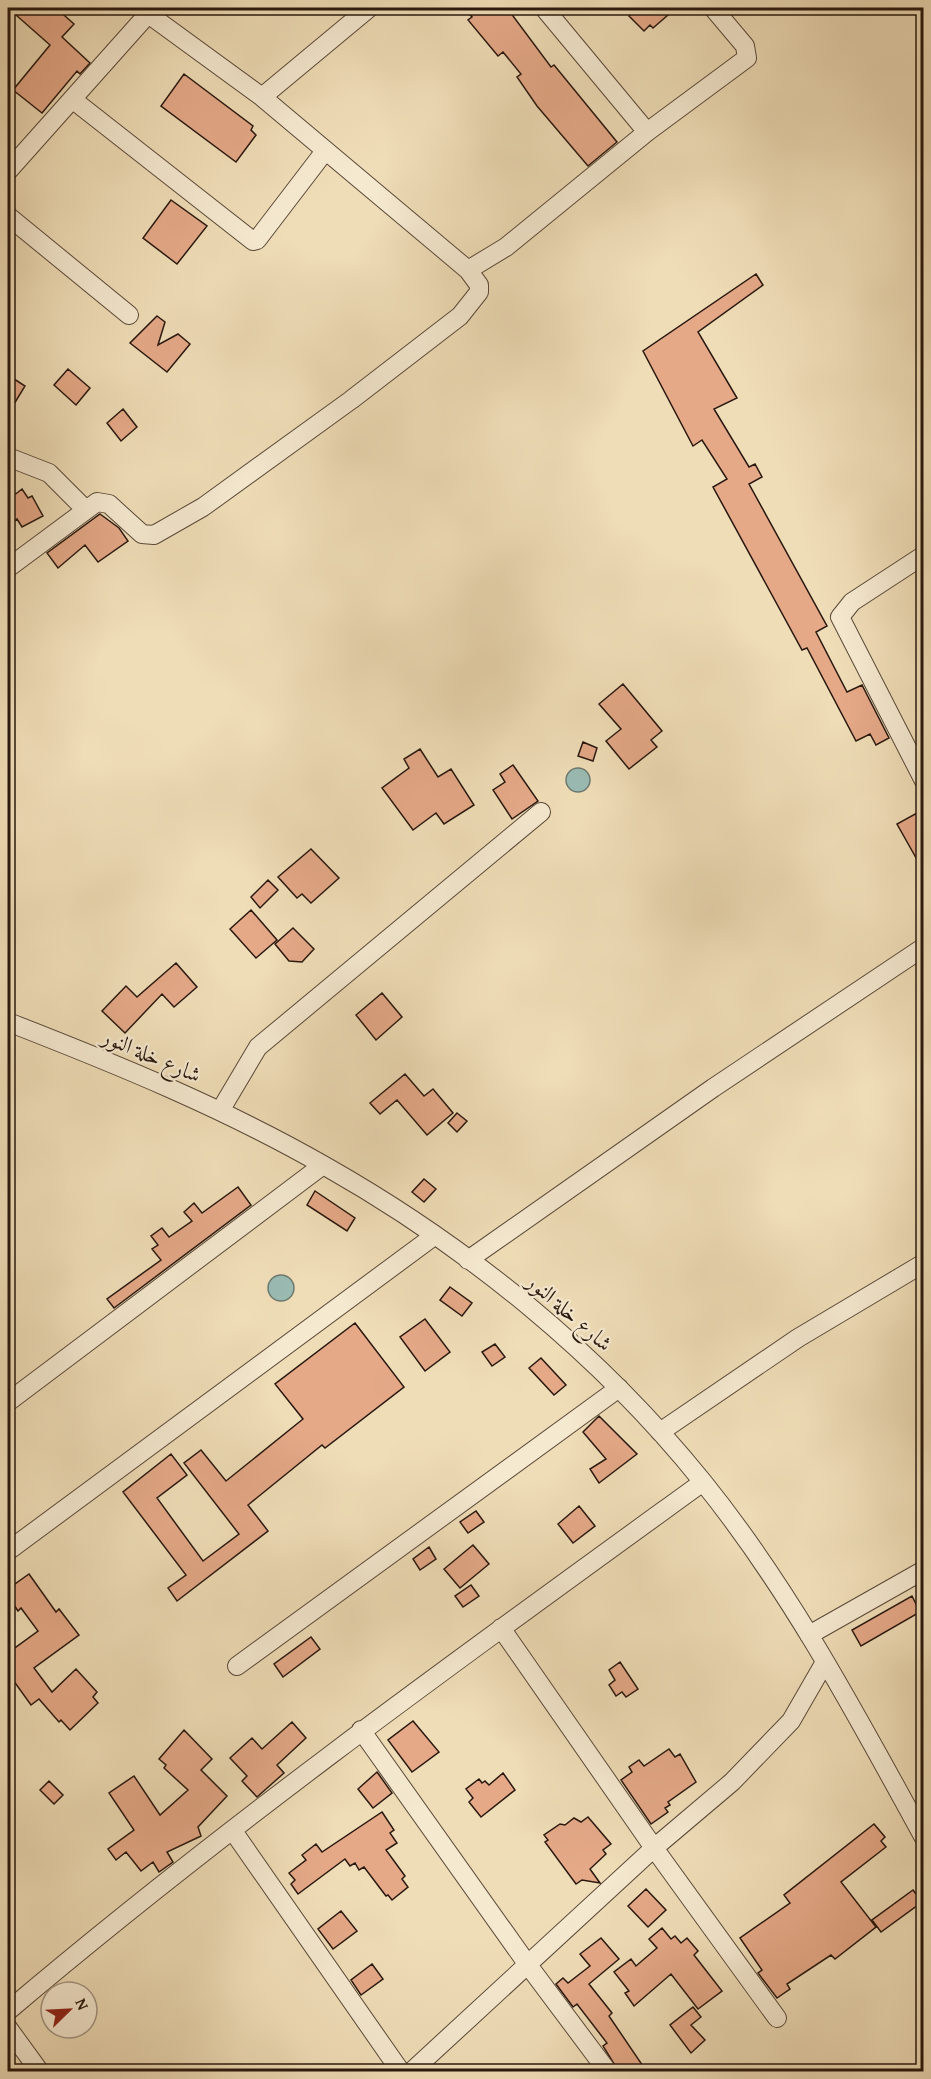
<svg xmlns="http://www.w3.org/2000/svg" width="931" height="2079" font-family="'Gentium Book Plus',Amiri,serif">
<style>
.water{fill:#9abbb3;stroke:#6d7a71;stroke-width:1.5}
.building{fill:#e5a988;stroke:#29180f;stroke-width:1.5}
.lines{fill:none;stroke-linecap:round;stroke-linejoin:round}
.minor-casing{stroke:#5a4939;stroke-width:20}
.minor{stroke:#f5e9d0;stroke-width:18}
.labels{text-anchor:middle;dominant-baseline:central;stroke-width:4.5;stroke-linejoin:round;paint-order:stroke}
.street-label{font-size:22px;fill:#29180f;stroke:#f5e9d0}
</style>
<rect width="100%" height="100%" fill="#efddb7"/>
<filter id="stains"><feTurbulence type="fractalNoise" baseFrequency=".00333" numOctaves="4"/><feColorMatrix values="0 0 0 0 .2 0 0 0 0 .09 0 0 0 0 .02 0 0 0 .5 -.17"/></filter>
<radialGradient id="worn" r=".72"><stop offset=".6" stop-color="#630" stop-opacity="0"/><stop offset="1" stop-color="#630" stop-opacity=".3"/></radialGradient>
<!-- water -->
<path class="water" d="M566 780a12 12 0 1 1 24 0a12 12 0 1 1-24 0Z
M268 1288a13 13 0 1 1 26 0a13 13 0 1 1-26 0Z"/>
<!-- building -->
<path class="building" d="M22,8h34l18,16 -12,13 28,26 -10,11 -3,-3 -35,42 -29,-23 37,-45 -34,-30z
M464,8h43l44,59 3,-2 63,77 -29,24 -51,-60 -20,-29 4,-3 -18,-22 -5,4 -30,-36 4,-3z
M638,8h38l-23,20 -3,-3 -6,6 -15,-15z
M184,74l69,52 -2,4 5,5 -20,27 -75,-56z
M171,200l36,26 -30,38 -34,-26z
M756,274l7,11 -65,47 39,66 -23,11 35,58 6,-3 7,13 -13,7 78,142 -11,6 31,60 15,-7 27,53 -13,7 -6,-11 -14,7 -49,-93 -5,2 -89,-163 14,-8 -25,-39 -9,6 -50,-95z
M157,316l8,6 -7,23 20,-11 12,10 -23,28 -37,-29z
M68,369l22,19 -14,17 -22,-20z
M8,375l17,11 -17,28z
M123,409l14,18 -16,14 -14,-18z
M22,489l6,9 4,-2 11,20 -21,11 -5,-8 -9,8v-27z
M100,514l19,14 9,13 -30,21 -13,-17 -27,23 -11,-15z
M623,684l39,47 -11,9 6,7 -28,22 -23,-28 15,-12 -22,-25z
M583,742l14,6 -4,13 -15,-5z
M420,749l18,28 13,-8 23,36 -30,19 -8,-11 -23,17 -31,-42 27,-20 -5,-9z
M513,765l25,36 -26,18 -19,-29 12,-8 -5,-8z
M917,813l7,11v48l-27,-48z
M311,849l28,29 -28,25 -9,-9 -5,4 -19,-21z
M268,880l10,10 -18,18 -9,-11z
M251,910l26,30 -21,18 -26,-29z
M293,928l21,21 -12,13 -13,-1 -14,-17z
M176,963l21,24 -23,20 -12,-13 -37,39 -23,-22 24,-25 11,11z
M382,993l20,24 -26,23 -20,-25z
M405,1074l19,22 9,-7 20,24 -26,22 -30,-35 -17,14 -10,-11z
M457,1113l10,8 -10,11 -9,-9z
M424,1179l12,10 -12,13 -12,-10z
M238,1187l13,18 -137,103 -7,-9 54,-39 -9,-11 6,-4 -7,-9 11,-8 7,9 23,-16 -8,-9 10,-9 8,10z
M315,1191l40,27 -8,13 -40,-26z
M450,1287l22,16 -10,13 -22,-16z
M425,1319l25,33 -25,19 -25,-34z
M355,1323l49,64 -79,61 -3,-3 -74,60 20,26 -91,70 -9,-13 18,-13 -63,-83 48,-38 16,21 -30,23 46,63 36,-27 -55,-71 17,-13 25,31 77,-62 -28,-35z
M495,1344l10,13 -13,9 -10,-14z
M541,1358l25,27 -12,10 -25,-27z
M599,1416l38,38 -38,29 -9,-14 16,-10 -23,-27z
M579,1506l16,20 -22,17 -15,-19z
M476,1511l8,11 -16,11 -8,-11z
M473,1545l16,19 -29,24 -16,-19z
M429,1547l7,12 -16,11 -7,-11z
M29,1574l27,38 3,-3 20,26 -45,33 18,24 24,-23 21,23 -4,5 5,6 -28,27 -9,-10 -2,2 -20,-23 -8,6 -23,-32v-20l30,-22 -17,-23 -3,3 -10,-15v-7z
M471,1585l8,11 -16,11 -8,-11z
M912,1596l8,16 -59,34 -9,-16z
M311,1637l9,12 -37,28 -9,-13z
M620,1662l18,27 -12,8 -4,-5 -6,4 -7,-11 6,-5 -6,-10z
M413,1721l26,31 -27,20 -24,-32z
M292,1722l14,16 -29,27 7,8 -27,24 -15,-16 5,-5 -17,-18 22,-20 10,11z
M184,1730l28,29 -11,11 26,26 -29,31 3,9 -34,16 6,10 -14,10 -6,-10 -12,9 -15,-19 -10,8 -8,-11 26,-19 -25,-37 25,-17 26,39 28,-25 -24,-22 2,-3 -7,-6z
M669,1749l6,8 5,-3 16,28 -28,20 2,3 -5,3 3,4 -17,12 -30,-44 11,-8 -3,-5 10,-7 5,6z
M377,1772l15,21 -19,15 -15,-19z
M503,1773l12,17 -34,27 -12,-15 4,-4 -7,-9 13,-10 3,4 3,-2 4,4z
M49,1781l14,14 -9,9 -14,-14z
M382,1812l12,18 -4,3 7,10 -11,7 19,26 -3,3 6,8 -16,13 -4,-5 -2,1 -22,-29 -5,3 -4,-7 -5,3 -5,-7 -47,35 -7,-10 4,-4 -6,-7 17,-13 -4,-5 14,-11 6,8z
M588,1817l23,27 -8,6 3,4 -16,15 10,14 -18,-3 -6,4 -31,-42 3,-2 -4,-5 16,-11 5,1 9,-7 7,4z
M874,1824l11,13 -4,4 5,6 -45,35 35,45 -41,32 -4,-4 -44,29 3,5 -13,9 -19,-25 4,-3 -22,-32 50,-35 -6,-8z
M646,1889l20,21 -18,17 -20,-21z
M913,1890l9,12 -41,30 -9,-12z
M341,1911l16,20 -24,18 -15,-20z
M662,1928l9,11 4,-3 6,7 6,-5 11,13 -4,4 28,36 -24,18 -27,-35 -37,32 -9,-13 4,-2 -15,-19 17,-13 5,7 21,-18 -8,-9z
M601,1938l18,21 -30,25 23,29 -3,3 38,56h-28l-16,-26 4,-3 -30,-39 -4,3 -17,-23 7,-6 5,5 22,-17 -10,-12z
M372,1964l11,15 -22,16 -10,-15z
M693,2007l8,10 -10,8 14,15 -14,13 -21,-28z"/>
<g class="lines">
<defs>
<path id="minor" d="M544,8l103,124
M262,97l107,-89
M72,99l181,142 4,-1 68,-89
M8,171l140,-157
M8,216l121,99
M468,270l38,-23 141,-115 100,-74 -2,-12 -32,-38
M8,457l41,16 36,36
M924,555l-72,47 -12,15 84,164
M8,568l89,-66 12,2 33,30 12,1 49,-28 148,-107 109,-84 19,-24v-7l-11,-15 -206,-173 -122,-89
M8,1022c108,42 216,86 317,144 143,81 275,188 378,316 88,109 154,234 221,356
M220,1111l38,-64 283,-235
M468,1260l245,-172 211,-141
M8,1402l315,-237
M660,1432l138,-94 126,-75
M8,1551l426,-315
M501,1628l153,220 123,170
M809,1635l115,-65
M237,1666l382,-278
M361,1730l167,235 80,107
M233,1831l168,241
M8,2011c222,-188 459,-358 695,-529
M8,2028l32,44
M411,2072l243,-224 78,-66 59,-61 34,-59"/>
</defs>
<!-- minor casing -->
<use href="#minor" class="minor-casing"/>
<!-- minor -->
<use href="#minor" class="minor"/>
</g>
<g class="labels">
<!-- street labels -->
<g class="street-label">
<text transform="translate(152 1055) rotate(23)">شارع خلة النور</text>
<text transform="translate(570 1312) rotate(41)">شارع خلة النور</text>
</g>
</g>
<!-- margin -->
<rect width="931" height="2079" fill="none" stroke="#efddb7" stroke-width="30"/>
<rect x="9" y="9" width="913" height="2061" fill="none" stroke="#29180f" stroke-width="3"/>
<rect x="15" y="15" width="901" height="2049" fill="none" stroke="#29180f" stroke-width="1.5"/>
<!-- north arrow -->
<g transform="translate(69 2010) rotate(66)"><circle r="28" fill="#f5e9d0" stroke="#a39583" stroke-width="1.5"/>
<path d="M0-4.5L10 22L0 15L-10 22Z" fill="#8f2418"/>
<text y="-9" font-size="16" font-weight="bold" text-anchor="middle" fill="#29180f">N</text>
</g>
<rect width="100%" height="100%" filter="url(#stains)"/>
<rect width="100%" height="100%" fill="url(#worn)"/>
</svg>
